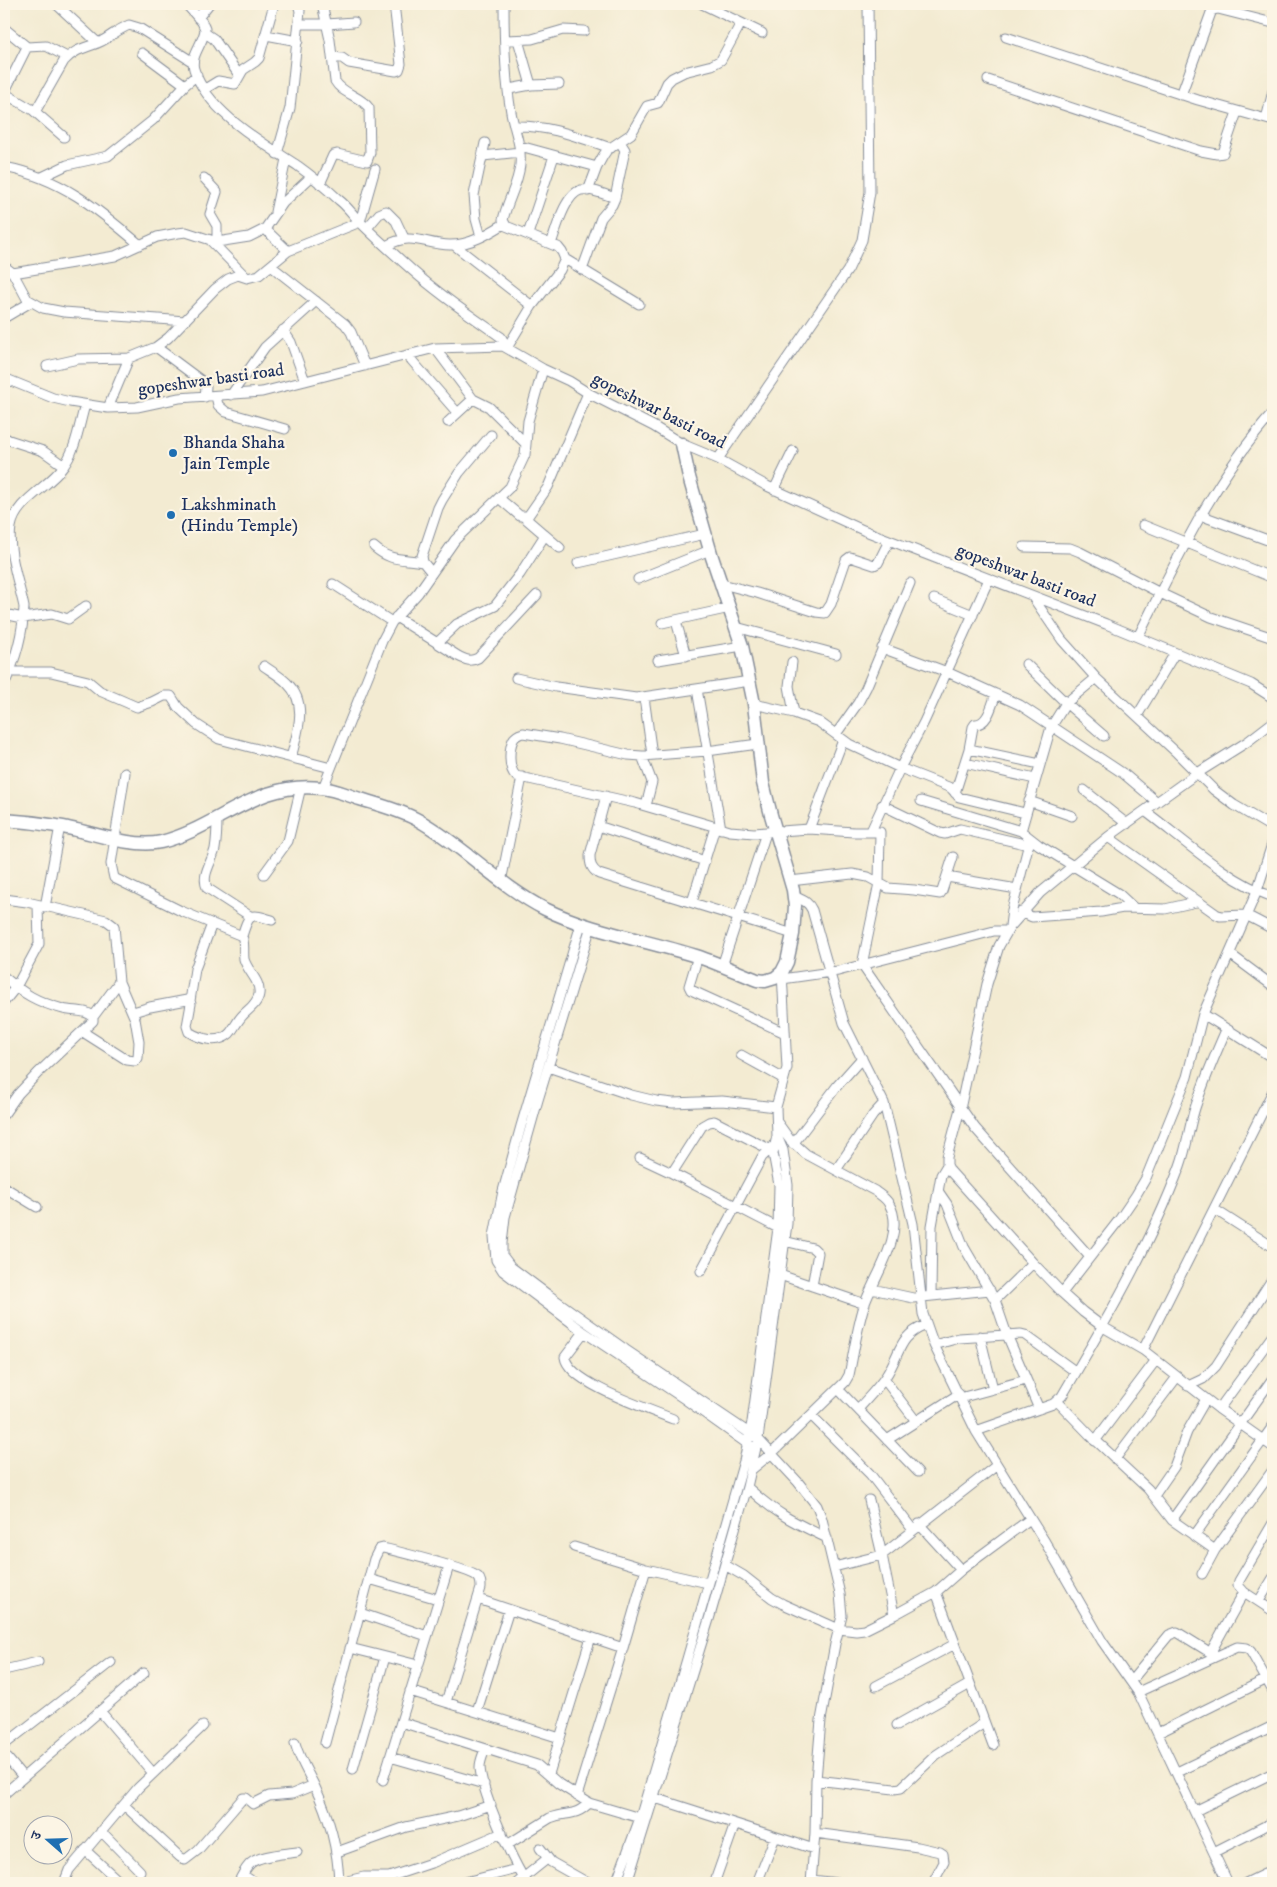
<svg xmlns="http://www.w3.org/2000/svg" width="1277" height="1887" font-family="'IM FELL DW Pica','Noto Serif Devanagari',serif">
<style>
.lines{fill:none;stroke-linecap:round;stroke-linejoin:round}
.street-casing{stroke:#878d98;stroke-width:11}
.secondary-casing{stroke:#878d98;stroke-width:15}
.street{stroke:#fff;stroke-width:9}
.secondary{stroke:#fff;stroke-width:12}
.poi-dot{fill:#1f6fb2;stroke:#fcf5e5;stroke-width:2}
.labels{text-anchor:middle;dominant-baseline:central;stroke-width:4.5;stroke-linejoin:round;paint-order:stroke}
.street-label{font-size:18px;fill:#1b2f5e;stroke:#fcf5e5}
.poi-label{font-size:18px;fill:#1b2f5e;stroke:#fcf5e5;text-anchor:start}
</style>
<rect width="100%" height="100%" fill="#fcf5e5"/>
<filter id="ink" filterUnits="userSpaceOnUse"><feTurbulence type="fractalNoise" baseFrequency=".02" numOctaves="2"/><feDisplacementMap in="SourceGraphic" scale="10" xChannelSelector="R" yChannelSelector="G"/><feConvolveMatrix kernelMatrix="1 2 1 2 8 2 1 2 1" color-interpolation-filters="sRGB"/></filter>
<filter id="wash" filterUnits="userSpaceOnUse"><feTurbulence type="fractalNoise" baseFrequency=".0096" numOctaves="4" result="noise"/><feDisplacementMap in="SourceGraphic" scale="20" xChannelSelector="R" yChannelSelector="G"/><feGaussianBlur stdDeviation="1.12" result="paint"/><feColorMatrix in="noise" values="0 0 0 0 0 0 0 0 0 0 0 0 0 0 0 0 0 1.4 0 .05"/><feComposite in="paint" operator="in"/></filter>
<g filter="url(#wash)">
<rect width="100%" height="100%" fill="#f3ebd2"/>
</g>
<g filter="url(#ink)">
<g class="lines">
<defs>
<path id="street" d="M56,4l42,39
M186,4l16,18 3,7c-1,14 -15,26 -11,40 13,43 69,74 104,97 14,10 28,22 41,34 8,6 14,15 21,22 17,17 35,33 53,49 28,25 58,45 88,66l3,5 -1,4
M504,4c0,34 1,74 7,108 3,18 11,34 9,53 -2,20 -13,36 -17,55l3,6 52,21 4,5 3,7 -5,11 -28,36 -25,42
M702,4l60,29
M198,18l11,-14
M299,24h28l27,-2
M4,28l23,19 19,-1 21,11
M205,33l9,6 25,36
M266,35l32,6
M1006,37l192,63 75,21
M505,40l27,-1 31,-9 21,1
M518,40l13,45
M142,53l43,32
M332,57l10,1 7,5 47,8 3,-1 2,-6 -7,-60
M988,80l213,71 16,3 6,-1 14,-41
M205,89l13,-8 17,3 8,-14 12,-8 4,-4 15,-54
M509,89l22,-4 28,-1
M4,93l29,17 31,27
M4,93l23,-46
M1181,95l31,-85 6,-1 55,14
M35,112l29,-51c11,-13 24,-13 38,-20 9,-5 17,-12 27,-16l10,3 54,34
M1266,119l7,-28
M514,126c35,-1 64,11 97,22
M520,146l77,21
M277,154l13,-46 10,-97 -2,-7
M483,156l37,-4
M4,167c57,11 93,41 136,78
M42,177l25,-12 41,-9 45,-36 32,-35 12,-10
M204,178l13,14 -7,22 7,12v16
M320,184l13,-29 4,-1 30,7 3,-8 -1,-45c-8,-12 -27,-14 -34,-27l-5,-41 -8,-36
M588,191l9,-24 6,-11 4,-6 24,-16 16,-28 11,-3 9,-20 5,-5 12,-6 28,-7 9,-5 20,-37
M275,212l11,-53
M367,228l12,-14 7,-3 10,10 8,17
M265,229l23,22
M528,234l26,-78
M481,237l-5,-18 -2,-24 11,-52
M211,241l35,36
M551,244c5,-14 14,-50 30,-54 10,-2 25,5 34,8
M454,245l78,61
M386,246c27,-15 38,-1 64,-1 20,0 38,-11 54,-21
M565,259l74,45
M4,266l9,7 102,-17 42,-19 21,-4 8,-1 31,10 32,-5 16,-8 18,-26 28,-26
M271,266l74,58 6,8 14,34
M582,270l19,-52 11,-13 3,-7 10,-48 -5,-8
M13,273l14,26 16,9 21,4 121,9
M4,318l27,-16
M283,330l8,12 14,39
M156,347l47,35 3,5 -1,10
M407,355l48,55
M47,366l31,-7 51,-1
M4,378l49,20 17,4 38,6 29,-1 42,-9 83,-6 173,-44 68,-2 40,23 26,12 19,12 65,33 29,18 36,15 49,27 96,44 243,94 145,60 22,14
M231,395l34,-48 51,-46
M216,396l2,9 8,7 59,17
M108,408l21,-50 27,-11 12,-9 47,-49 13,-10 10,-4 9,3 12,-3 29,-24 72,-29 15,-53
M448,422l25,-23
M4,437l5,3 34,11 21,15
M526,444l2,-23 15,-52
M718,459l130,-189 14,-30 8,-48 -2,-188
M774,490l19,-39
M500,499l20,17h8l20,-29 40,-94
M1200,515l73,27
M524,517l36,31
M1143,525l130,53
M374,547c17,15 28,11 49,15
M1024,547l46,1 10,4 80,41 51,24 62,21
M578,563l127,-29
M432,573l-9,-11 -1,-6 16,-48 4,-8 17,-27 32,-38
M638,579l72,-29
M333,584l59,38
M722,584l35,9 59,19 9,1 6,-9 15,-44 4,-3 24,8 4,-2 11,-22
M1032,596l30,44 34,38 81,75 37,37 20,15 39,23
M934,599l39,16
M4,614l19,4 29,-4 16,5 18,-13
M396,617l62,39c8,4 12,6 20,2l59,-63
M676,621l10,35
M662,623l68,-15
M736,627l100,27
M1138,637c39,-78 76,-158 135,-224
M437,643l20,-19 38,-18 25,-32 25,-39
M882,648l65,24 73,33 104,69 33,28
M658,660l84,-14
M792,662l-3,24 5,27
M1026,664l40,39 38,33
M264,666c7,5 16,10 23,17 22,21 10,50 4,75
M9,672h42l37,9 12,10 37,16 15,-5 12,-6h7l7,11 18,17 23,15 112,29
M516,678l40,9 80,11 114,-17
M4,685c11,-24 19,-51 20,-78 -5,-24 -17,-57 -13,-80 4,-26 38,-40 52,-60 13,-17 16,-42 22,-62
M697,689l24,140
M644,697l8,58
M754,704l40,9 25,9 30,22 51,24 51,20 8,9 66,16
M1137,716l38,-63
M836,734l22,-31 8,-15 44,-105
M758,744l-51,7 -65,5 -14,-1 -68,-16 -37,-6c-4,1 -8,3 -10,7 -4,9 -5,29 3,36l119,27 95,28 24,2 55,-4 45,3h26l-1,51 -17,82 113,163 115,129
M969,749l71,15
M642,756l10,26 -6,24
M965,763l70,16
M125,773l-14,91 3,14 67,33 61,25c3,8 1,14 2,23 3,12 17,22 15,35 -1,9 -10,15 -16,21 -6,6 -9,14 -14,19 -11,10 -29,5 -40,-2l-2,-6 4,-22 -1,-3 -3,-1 -37,7 -17,5
M323,788l59,-147 10,-19 26,-29 37,-53 55,-53 15,-32 1,-11 -37,-37 -16,-8 -38,-51
M1084,790l43,34
M955,793l14,-44 4,-22 2,-3c13,1 17,-20 21,-30
M606,796l-16,59c0,9 1,14 9,19l194,60
M921,801l100,30 18,14 80,49 14,13
M1029,801l43,15
M882,805l58,28 5,1 15,-5 69,16
M1145,811c39,29 82,70 128,86
M217,817c0,11 0,21 -2,32 -3,13 -14,26 -8,39l43,28
M598,826l107,35
M809,829l34,-89
M871,831l29,-63 24,-46 65,-143
M1021,831l30,-104 15,-24 30,-25
M1108,837l108,77 4,2 26,-1 27,14
M264,874l24,-33 13,-54
M947,877l70,12
M790,881l62,-7 16,3 20,11 26,2 26,4 2,-3 11,-34
M501,882l21,-105
M794,896c8,4 14,5 18,14l32,113 40,80 29,121 10,90 11,31 42,86 69,111 57,99 36,51 90,191
M4,899l23,3 79,18 8,6 5,56 16,37 4,23 -1,16 -3,3 -8,-1 -44,-28
M692,902l23,-75
M45,907l15,-81
M1021,912l11,5 69,-5 22,-4 42,1 31,-7
M581,924l-60,202 -18,65 -9,45 2,24 7,11 81,61 102,68 66,47
M591,926l-53,174 -33,117 -3,26v12l9,12 36,27 79,56 132,89 40,43 19,24 5,13 18,75 2,22 -7,28 -14,76 -5,60 -1,53 -4,50
M1010,926l2,-16 18,-71
M242,936c7,-23 8,-23 30,-16
M1230,954l43,32
M698,956l-9,30 2,4 94,43
M722,966l44,-133
M4,977c20,17 33,25 59,32 10,3 24,0 30,8v4l-55,52 -20,21 -14,20
M782,979l56,-8 156,-40h13
M190,1001l5,-32 17,-45
M4,1002l12,-15 23,-43 -1,-39
M1203,1014l70,44
M93,1017l26,-35
M741,1055l43,24
M548,1067l83,28 25,6 17,2 49,-2 54,6
M793,1144l44,-58 25,-28
M640,1158l32,15 106,55
M947,1165l3,6 83,92 29,30 21,19 20,15 40,23 76,59 54,38
M836,1170l37,-55 11,-12
M672,1173l30,-47 7,-4 5,-1 55,28
M4,1187l33,20
M938,1191l9,13 17,43 31,53 12,35 32,74
M1214,1209l59,38
M784,1241l29,7 5,5 -6,33
M701,1271l61,-114 13,-12
M780,1275l85,29
M872,1289l41,9 77,-8
M1062,1293l57,-73 17,-25 10,-17 41,-101 16,-63 54,-123 16,-50
M931,1296l1,-70 9,-51 6,-10v-8l13,-48 27,-125 12,-38 11,-19 30,-34 68,-56 88,-63 51,-32 26,-20
M995,1300l38,-37
M584,1332l-19,25c3,26 84,52 108,62
M980,1336l13,53
M934,1345l25,-7 62,-4 4,1 51,37
M1143,1350l130,-259
M884,1379l32,42
M1188,1386l15,-7 13,-13 57,-88
M839,1390l79,82
M960,1398l66,-18
M1057,1401l34,35 57,53 24,31 43,30
M858,1409c9,-10 20,-21 28,-33 15,-23 12,-41 41,-51
M1219,1409l54,-74
M811,1415l59,59 43,56
M976,1431l77,-27 9,-8c43,-73 88,-150 118,-230 7,-19 9,-39 15,-58 9,-27 20,-53 31,-78
M887,1440l72,-46
M1095,1441l61,-81
M1115,1459l62,-82
M751,1470l21,-17 73,-71 4,-7c5,-23 8,-47 15,-69 9,-28 43,-73 25,-102 -3,-6 -9,-9 -14,-13l-69,-37 -16,-14 -13,-18
M747,1487c28,26 46,35 80,51
M1154,1496l20,-29 13,-35 19,-33
M869,1500l13,55 12,60
M1172,1520l101,-142
M1273,1523l-34,58 -1,4 6,7 29,19
M919,1524l42,46
M1194,1536l79,-110
M574,1547l72,22 62,14
M725,1565l19,11 28,22 11,6 56,25 17,2 8,-1 30,-15 42,-23 25,-22 69,-51
M834,1567l48,-12 115,-90
M1202,1574l13,-24 58,-80
M369,1579l69,20
M936,1592l57,153
M478,1599l145,49
M1259,1601l14,-23
M360,1613l67,23
M350,1648l68,17
M1211,1658l2,-10 31,-56
M4,1670l34,-8
M1131,1681l38,-46 8,-3 34,21
M876,1686l79,-42
M410,1691l150,47
M1138,1692l99,-45 10,1 4,4 22,39
M100,1711l53,62
M477,1711l32,-101
M401,1722l136,43 22,19 30,19 51,15
M897,1725l73,-41
M1158,1733l109,-54
M295,1743c4,15 12,28 19,42 15,31 24,64 25,98l25,-6h25l45,-15 68,-29
M325,1743l49,-184 5,-10 4,-1c16,4 87,21 95,29 3,3 3,6 3,11l-35,114
M4,1745l107,-83
M485,1749c-2,6 -5,12 -5,18 1,24 33,96 47,116
M4,1754l19,23
M390,1757l94,27
M353,1769l32,-112
M1177,1772l96,-46
M549,1774l42,-137
M383,1780l66,-214
M816,1780l78,9 7,-1 35,-33 48,-32
M4,1794l140,-121
M577,1796l46,-148 23,-79
M655,1798l159,51
M124,1805l56,52 5,3 13,-10 45,-52h3l7,6 16,-8 23,-2 22,-9
M1195,1811l78,-38
M101,1831l39,40
M815,1833l103,14 22,5 3,2 1,8 -11,21
M507,1845l43,-27c17,-7 24,0 39,-15
M540,1848l11,14 37,21
M85,1850l36,33
M337,1852l69,-25 52,-11 33,-11
M1214,1852l59,-30
M243,1875l12,8
M716,1878l19,-54
M4,1880l5,3
M812,1880l25,3
M64,1883l5,-13 69,-82 65,-62
M238,1883c4,-7 7,-15 13,-20 9,-8 34,-9 46,-11
M461,1883l56,-14
M517,1883l30,-24
M616,1883l24,-65 47,-159 57,-198 8,-39 26,-194 1,-43 -6,-32 4,-17 -1,-29 11,-39 -5,-96
M627,1883l83,-267 37,-129 11,-48 29,-215 1,-39 -5,-35 -6,-14
M757,1883l18,-46
M1246,1883l27,-13"/>
<path id="secondary" d="M4,820c17,1 35,3 53,6 30,4 74,23 104,16 57,-14 96,-62 160,-54 13,1 26,7 39,11 20,6 40,11 58,21 45,25 80,65 127,89 47,23 101,31 151,47 21,7 41,16 61,24l8,1 10,-3 7,-6 5,-10 6,-28 2,-28 -2,-16 -22,-75 -8,-32 -9,-79 -12,-58 -30,-89 -23,-80 -7,-33"/>
</defs>
<!-- street casing -->
<use href="#street" class="street-casing"/>
<!-- secondary casing -->
<use href="#secondary" class="secondary-casing"/>
<!-- street -->
<use href="#street" class="street"/>
<!-- secondary -->
<use href="#secondary" class="secondary"/>
</g>
</g>
<!-- markers -->
<g class="poi-dot">
<circle cx="173" cy="453" r="5"/>
<circle cx="171" cy="515" r="5"/>
</g>
<g class="labels">
<!-- street labels -->
<g class="street-label">
<text transform="translate(211 380) rotate(-8)">gopeshwar basti road</text>
<text transform="translate(659 411) rotate(27)">gopeshwar basti road</text>
<text transform="translate(1026 576) rotate(21)">gopeshwar basti road</text>
</g>
<!-- poi labels -->
<g class="poi-label">
<text x="183" y="443">Bhanda Shaha<tspan x="183" dy="21">Jain Temple</tspan></text>
<text x="181" y="505">Lakshminath<tspan x="181" dy="21">(Hindu Temple)</tspan></text>
</g>
</g>
<!-- margin -->
<rect width="1277" height="1887" fill="none" stroke="#fcf5e5" stroke-width="20"/>
<!-- north arrow -->
<g transform="translate(48 1840) rotate(290)"><circle r="24" fill="#fcf5e5" stroke="#a2a6af"/>
<path d="M0-4L9 19L0 12L-9 19Z" fill="#1f6fb2"/>
<text y="-8" font-size="14" font-weight="bold" text-anchor="middle" fill="#1b2f5e">उ</text>
</g>
</svg>
